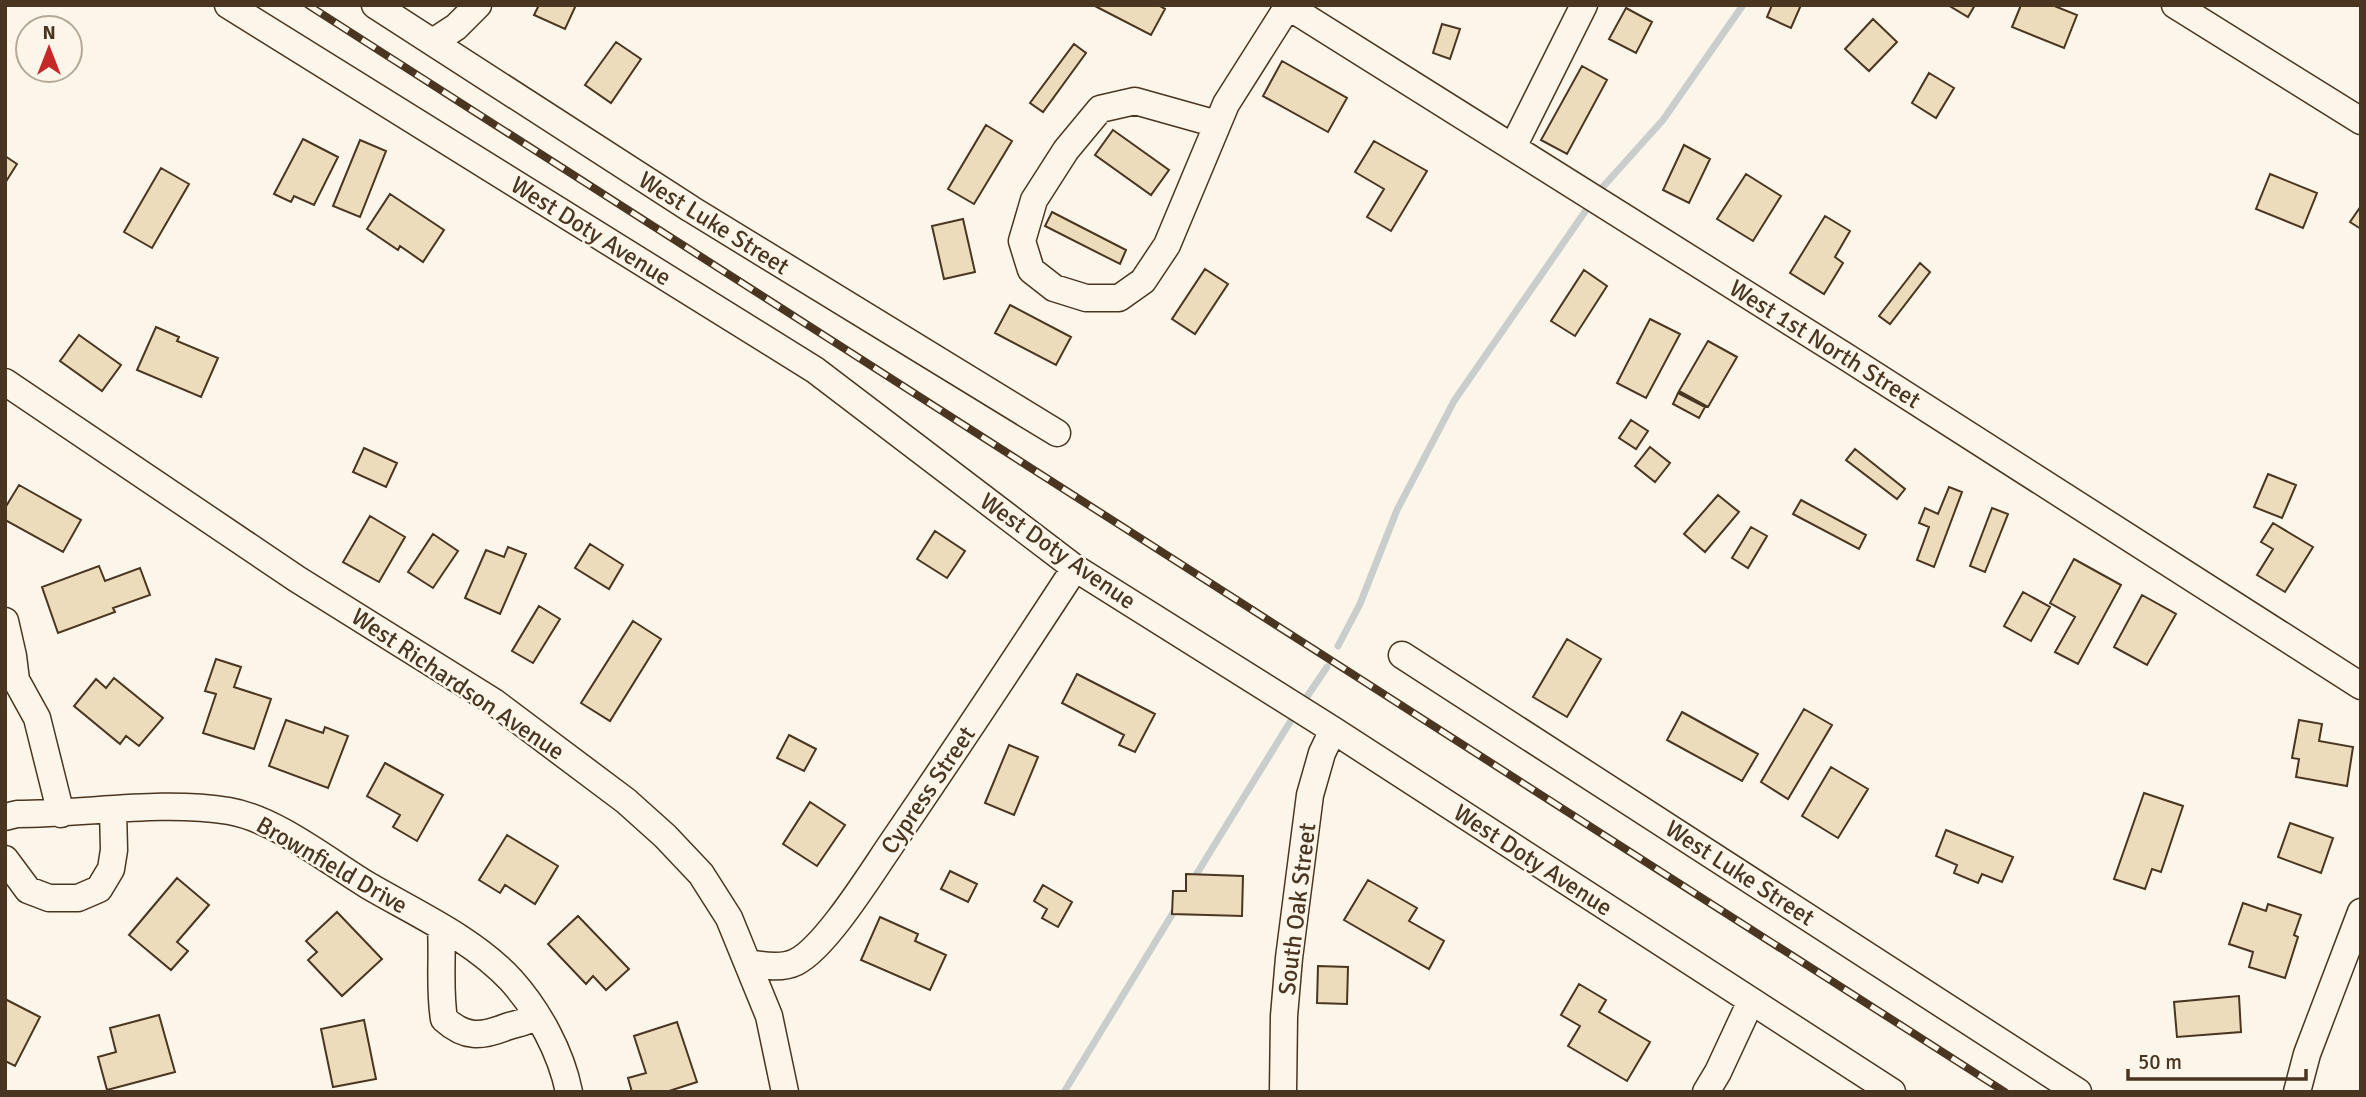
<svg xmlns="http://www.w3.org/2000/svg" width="2366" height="1097" font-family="Signika,sans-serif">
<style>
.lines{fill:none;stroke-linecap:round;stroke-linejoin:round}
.stream{stroke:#c9cecd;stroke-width:7}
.building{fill:#ecdcbc;stroke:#4a3520;stroke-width:2}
.minor-casing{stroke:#4a3520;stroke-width:29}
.minor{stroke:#fbf6e9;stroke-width:26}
.rail-casing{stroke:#4a3520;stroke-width:8}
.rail{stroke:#fbf6e9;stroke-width:5;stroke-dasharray:16;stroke-linecap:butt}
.labels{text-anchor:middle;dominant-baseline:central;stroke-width:5;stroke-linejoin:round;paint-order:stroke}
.street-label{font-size:24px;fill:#4a3520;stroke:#fbf6e9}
</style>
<rect width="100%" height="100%" fill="#fbf6e9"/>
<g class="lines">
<!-- stream -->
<path class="stream" d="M1338,646l22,-42 37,-94 57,-109 146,-211 63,-70 80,-115
M1302,704l25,-37
M1191,883l104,-169
M1064,1092l112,-184"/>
</g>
<!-- building -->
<path class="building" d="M539,5h37l-11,24 -31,-14z
M1093,5h65l7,4 -14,26z
M1772,5h29l-10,23 -24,-11z
M1948,5h27l-7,12z
M2021,5h31l25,10 -13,33 -52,-21z
M1626,8l26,14 -16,31 -27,-14z
M1873,19l24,23 -28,29 -24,-22z
M1442,24l18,5 -10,30 -17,-6z
M616,42l25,17 -30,44 -26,-18z
M1074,44l12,9 -43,59 -13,-9z
M1282,61l65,37 -19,34 -65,-36z
M1582,66l25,14 -40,74 -26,-14z
M1929,73l25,15 -18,30 -24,-15z
M986,125l26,16 -38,63 -26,-15z
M1113,130l56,40 -18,25 -56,-40z
M303,139l35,18 -24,48 -20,-9 -3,6 -17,-8z
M360,140l26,11 -26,66 -27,-11z
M1374,141l53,30 -36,60 -24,-14 17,-28 -29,-17z
M1684,145l26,14 -21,44 -26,-13z
M5,156l12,8 -12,19z
M161,168l28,16 -37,64 -28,-16z
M1746,174l35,22 -28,45 -36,-22z
M2270,174l47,19 -14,35 -47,-19z
M390,194l54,36 -21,32 -23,-16 -2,4 -31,-21z
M2361,206v23l-11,-7z
M1052,212l74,38 -6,14 -75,-38z
M1825,216l25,15 -15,26 8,6 -19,31 -34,-21z
M963,219l12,53 -31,7 -12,-53z
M1920,263l10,9 -40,52 -11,-8z
M1205,269l23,15 -33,50 -23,-15z
M1584,270l23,16 -32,50 -24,-15z
M1010,305l61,32 -15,28 -61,-32z
M1650,319l30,15 -34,64 -29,-15z
M156,327l23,10 -2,4 41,17 -17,39 -64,-27z
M79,335l42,30 -19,26 -42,-30z
M1708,341l29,16 -29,50 -29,-16z
M1678,393l27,14 -6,11 -26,-14z
M1631,420l17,11 -12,18 -17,-11z
M1650,447l20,16 -15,19 -20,-16z
M364,448l33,15 -11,24 -33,-15z
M1855,449l50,40 -8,10 -51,-39z
M2268,474l28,11 -14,33 -28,-11z
M19,485l62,35 -18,32 -58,-32v-12z
M1949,487l13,5 -28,75 -17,-7 12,-33 -10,-4 6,-15 13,6z
M1718,495l21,17 -34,40 -21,-18z
M1801,500l65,35 -7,14 -66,-35z
M1992,508l16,6 -23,58 -15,-6z
M370,516l35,21 -26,45 -36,-20z
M2273,523l40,24 -28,45 -28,-17 16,-26 -12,-7z
M1751,527l16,9 -19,32 -16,-10z
M935,531l30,20 -18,27 -30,-19z
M433,534l25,17 -25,37 -25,-16z
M590,544l33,21 -14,24 -34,-21z
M508,547l18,7 -26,60 -35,-16 21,-48 18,7z
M2074,559l47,26 -43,79 -23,-12 20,-35 -25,-14z
M99,566l6,15 35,-13 10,27 -37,13 2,4 -57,21 -16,-46z
M2023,592l27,15 -19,34 -27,-15z
M2142,595l34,19 -29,51 -33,-18z
M539,606l21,13 -27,44 -21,-12z
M633,621l28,18 -51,82 -29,-18z
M1567,639l34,20 -34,58 -34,-20z
M216,659l25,8 -7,20 37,12 -17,50 -51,-16 13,-39 -11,-3z
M1077,674l78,40 -20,38 -16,-7 5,-10 -62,-32z
M114,678l49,40 -24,28 -13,-10 -6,8 -46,-38 22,-27 10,9z
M1804,709l28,16 -44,74 -27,-17z
M1682,712l76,42 -16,27 -75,-41z
M286,720l37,13 2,-6 23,9 -20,52 -59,-22z
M2299,720l23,4 -3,17 34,6 -6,39 -51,-9 3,-18 -7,-1z
M789,735l27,14 -12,22 -27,-13z
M1009,745l29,12 -24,58 -29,-12z
M385,763l58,32 -26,46 -24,-14 7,-12 -33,-19z
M1831,767l37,22 -30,49 -36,-22z
M2144,793l39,13 -22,66 -9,-3 -7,20 -31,-10z
M810,802l35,23 -28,41 -34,-22z
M2290,823l43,15 -12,35 -43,-16z
M1946,830l67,27 -11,25 -20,-8 -4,9 -24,-10 3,-8 -21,-9z
M507,835l51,31 -23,38 -30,-19 -5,8 -21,-13z
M950,871l27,13 -9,18 -27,-13z
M1186,874l57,2 -1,40 -70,-2 1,-23h13z
M177,878l32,27 -32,37 11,9 -17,19 -42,-35z
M1368,880l49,28 -8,13 35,20 -15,28 -85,-49z
M1043,885l29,17 -14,25 -16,-9 5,-9 -13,-8z
M2243,903l23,8 2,-7 33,11 -7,20 4,2 -13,41 -36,-11 4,-15 -24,-8z
M337,912l45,47 -40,37 -34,-36 9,-8 -11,-11z
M578,916l51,53 -23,21 -13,-14 -7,8 -38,-40z
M880,917l38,17 -3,7 31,14 -16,35 -69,-30z
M1318,966l30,1 -1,37 -30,-1z
M1579,984l27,16 -7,12 51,30 -23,39 -59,-35 12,-20 -19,-11z
M2239,996l2,36 -64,5 -3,-35z
M5,999l35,18 -25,49 -10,-5z
M159,1015l16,57 -68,18 -9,-33 18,-5 -6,-24z
M364,1020l12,59 -43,8 -12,-58z
M677,1022l20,60 -31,10h-34l-4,-14 18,-5 -12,-37z"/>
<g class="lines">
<defs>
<path id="minor" d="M228,5l587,365 260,198 258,162 559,362
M375,5l316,204 366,224
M1286,5l562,353 513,328
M2175,5l186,116
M433,42l23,-15 22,-22
M1217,124l-82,-23 -35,8 -34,41 -32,50 -12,41 9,29 23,18 32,10h33l24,-17 24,-36 59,-141 62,-98
M1513,147l71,-142
M5,382l292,197 197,123 132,99 39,35 36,38 28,44 40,98 16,76
M5,621l8,35 3,24 21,38 24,96
M1402,655l676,437
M5,817l12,-3c71,0 142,-14 212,-3 47,8 100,51 140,75 48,28 104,53 142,94 27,30 50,72 58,112
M5,859l23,31 21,8h29l21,-9 12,-20 3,-19 -1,-40
M441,928c2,31 -2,61 3,91 21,19 37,18 62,8 12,-4 19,-4 31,-11
M749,963c15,3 33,6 47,-1 30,-15 76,-90 96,-119 62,-91 123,-183 183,-275
M1283,1092l1,-76 5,-58 21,-163 12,-42 11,-23
M1706,1092l12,-20 33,-71
M2297,1092l10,-38 54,-142"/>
</defs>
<!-- minor casing -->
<use href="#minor" class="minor-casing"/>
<!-- minor -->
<use href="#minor" class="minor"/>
<defs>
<path id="rail" d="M308,5l1697,1087"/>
</defs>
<!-- rail casing -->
<use href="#rail" class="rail-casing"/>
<!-- rail -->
<use href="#rail" class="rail"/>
</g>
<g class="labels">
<!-- street labels -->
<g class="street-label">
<text transform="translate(714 223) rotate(32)">West Luke Street</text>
<text transform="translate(591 231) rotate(32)">West Doty Avenue</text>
<text transform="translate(1825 344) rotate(32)">West 1st North Street</text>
<text transform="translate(1058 551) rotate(35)">West Doty Avenue</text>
<text transform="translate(458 684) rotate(34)">West Richardson Avenue</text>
<text transform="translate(928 790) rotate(-56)">Cypress Street</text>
<text transform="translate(1533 860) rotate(33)">West Doty Avenue</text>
<text transform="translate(332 865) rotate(30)">Brownfield Drive</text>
<text transform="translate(1740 873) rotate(33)">West Luke Street</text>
<text transform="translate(1297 909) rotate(-83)">South Oak Street</text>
</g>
</g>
<!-- border -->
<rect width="2366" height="1097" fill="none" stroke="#4a3520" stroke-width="14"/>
<!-- north arrow -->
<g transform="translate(49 49)"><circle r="33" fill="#fbf6e9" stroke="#b4a999" stroke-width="2"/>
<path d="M0-5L12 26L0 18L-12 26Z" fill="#c62828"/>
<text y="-10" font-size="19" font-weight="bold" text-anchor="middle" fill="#4a3520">N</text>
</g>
<!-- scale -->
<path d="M2128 1069v10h178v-10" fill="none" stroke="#4a3520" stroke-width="3.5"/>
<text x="2138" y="1069" font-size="21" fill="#4a3520" stroke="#fbf6e9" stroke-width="5" paint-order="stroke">50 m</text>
</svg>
